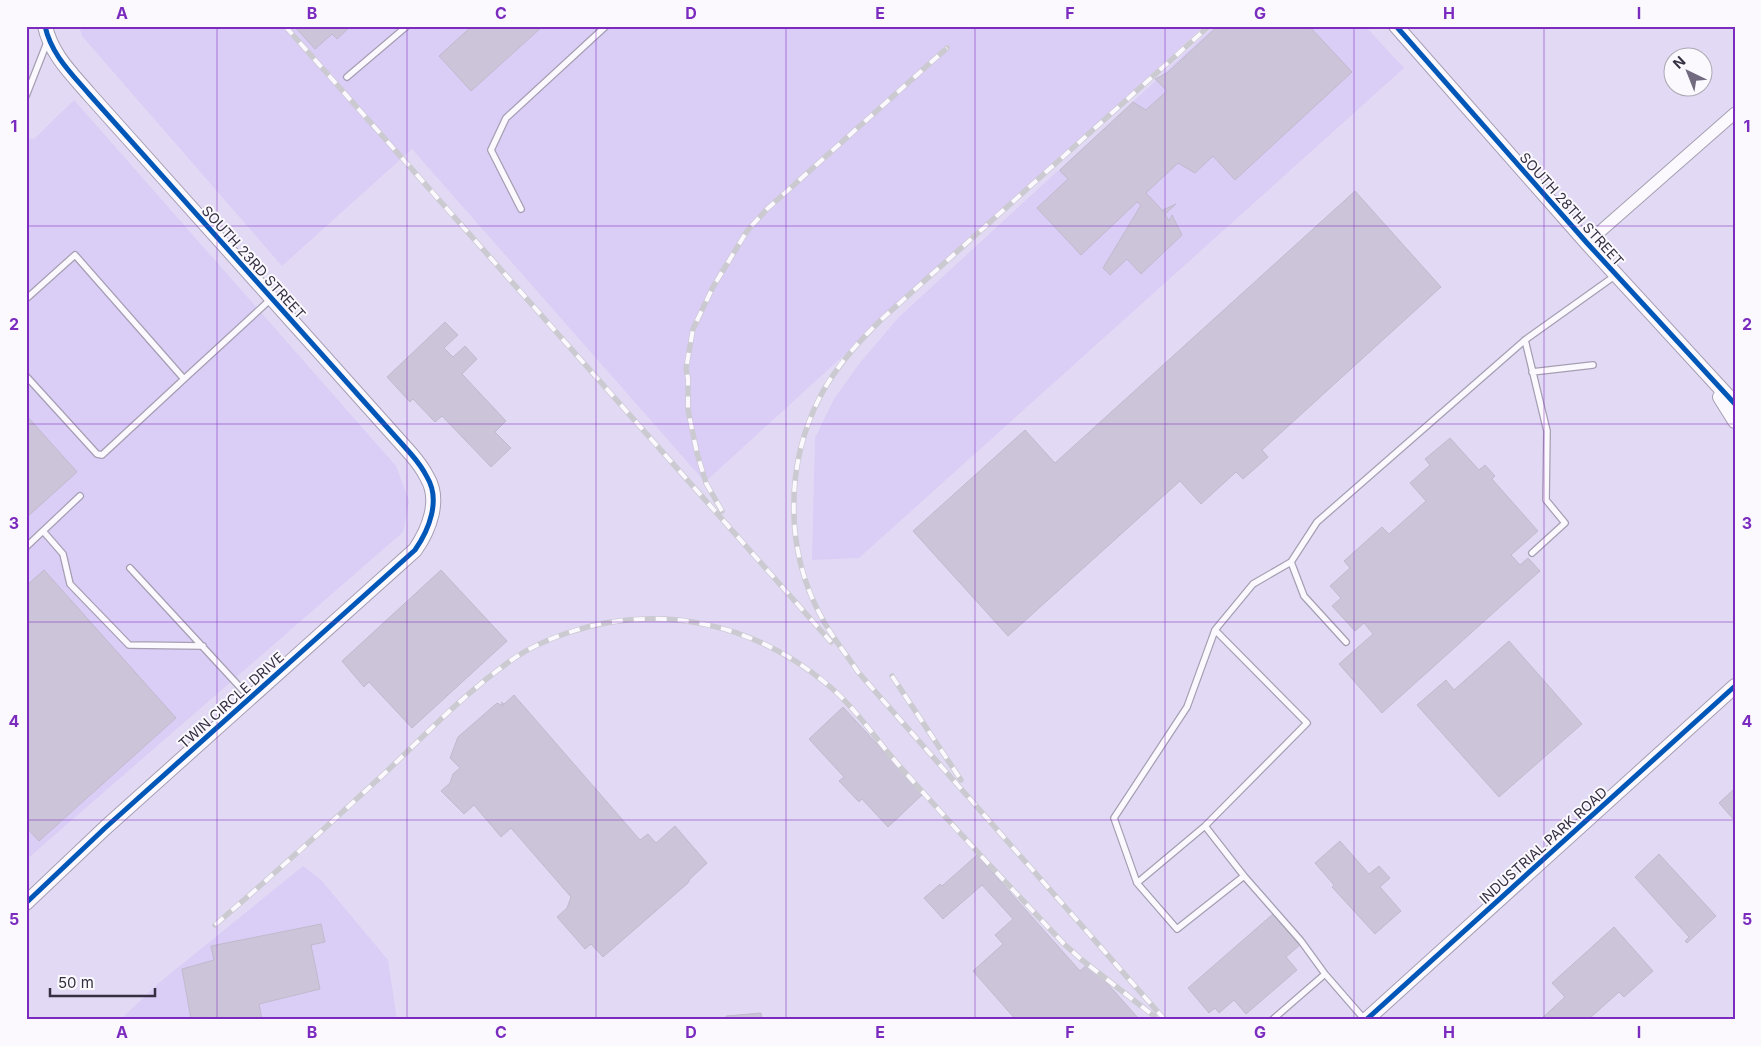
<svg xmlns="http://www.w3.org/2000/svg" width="1761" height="1046" font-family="Inter,sans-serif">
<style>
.built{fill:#dacdf6}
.building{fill:#ccc5d9;stroke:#c0bace}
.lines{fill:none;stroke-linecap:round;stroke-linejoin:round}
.service-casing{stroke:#a69fb3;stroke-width:8}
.minor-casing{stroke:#a69fb3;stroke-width:13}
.tertiary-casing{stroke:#a69fb3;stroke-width:16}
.service{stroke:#fbf9fd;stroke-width:5.5}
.minor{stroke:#fbf9fd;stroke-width:11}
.tertiary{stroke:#fbf9fd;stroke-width:14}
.rail-casing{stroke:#cccad1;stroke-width:5.5}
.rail{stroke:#fbf9fe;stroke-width:4;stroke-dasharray:11;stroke-linecap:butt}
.cycleway-casing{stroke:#fbf9fe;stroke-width:8}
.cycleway{stroke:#0057b8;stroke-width:5}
.grid{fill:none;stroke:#7b2cbf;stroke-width:1;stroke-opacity:0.55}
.labels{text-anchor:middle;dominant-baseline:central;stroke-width:4;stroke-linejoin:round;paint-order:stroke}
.street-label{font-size:14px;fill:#352f41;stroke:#fbf9fe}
.neatline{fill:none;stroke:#7b2cbf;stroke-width:2}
.grid-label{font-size:16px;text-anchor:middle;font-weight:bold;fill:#7b2cbf}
</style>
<rect width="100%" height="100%" fill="#e2daf4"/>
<!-- built -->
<path class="built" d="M79,26h1125l-499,456 -293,-333 -130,117 -200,-230z
M1215,26h150l39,42 -545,490 -47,2 3,-122 19,-39 25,-35 39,-46z
M74,100l322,366 13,35 -6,31 -377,328v-722l8,1z
M303,866l19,15 66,79 9,60h-277l40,-38z"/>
<!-- building -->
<path class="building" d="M294,26h57l-14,13 -5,-5 -17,15z
M472,26h71l-72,65 -32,-35z
M1218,26h91l43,46 -117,108 -22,-24 -18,17 -17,-10 -32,30 18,19 -1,-2 13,-6 -11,10 4,7 3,-6 10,20 -41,39 -14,-15 -17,16 -7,-7 38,-63 -4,-3 -56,53 -44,-47 31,-29 -8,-8 1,-2 72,-67 13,8 21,-19 -12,-12 12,-6z
M1355,191l86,96 -179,163 6,7 -25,22 -7,-7 -35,32 -21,-23 -172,155 -95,-105 112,-101 30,33z
M445,322l13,13 -14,13 9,9 12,-11 12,13 -15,15 44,47 -11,11 16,16 -20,19 -49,-51 -7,6 -22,-23 -3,3 -23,-25z
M26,415l51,57 -51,46z
M1450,438l29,32 6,-5 10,11 -3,3 46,52 -27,24 9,10 8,-7 12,13 -158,142 -43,-49 34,-30 -9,-11 -9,8 -23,-25 9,-8 -11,-12 20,-18 -6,-7 38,-34 7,7 37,-33 -16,-18 20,-18 -5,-6z
M44,570l132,148 -137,123 -13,-14v-241z
M441,570l66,71 -95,87 -43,-46 -5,5 -22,-26z
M1509,641l73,83 -83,73 -82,-92 29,-25 8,10z
M514,695l126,145 8,-6 8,9 19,-17 32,37 -17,16 -2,4 -85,74 -12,-13 -6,5 -28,-32 10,-9 4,-11 -60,-69 -10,9 -27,-32 -10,9 -23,-23 9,-8 3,-9 7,-6 -10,-10 8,-21 39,-34 7,3 -3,-4 3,2z
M843,707l80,87 -35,33 -26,-28 -3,3 -20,-21 5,-4 -35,-38z
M1735,788v33l-16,-18z
M1340,841l29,33 10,-8 11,12 -10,9 21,24 -26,23 -43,-47 2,-2 -19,-22z
M1659,854l57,62 -29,27 -2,-2 4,-4 -54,-60z
M977,855l103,116 9,-8 51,57h-124l-43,-49 30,-27 -8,-9 18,-16 -31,-34 -39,34 -19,-21 16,-14 2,2z
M1273,914l27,31 -14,12 11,13 -51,44 -12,-14 -15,13 -4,-5 -6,5 -21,-25z
M321,924l4,18 -14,3 9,44 -61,15 3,16h-57l-1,-3 -13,2 -9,-50 32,-9 -3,-14z
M1614,927l39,44 -29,26 -5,-5 -29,26 1,2h-51l25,-23 -13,-14z
M761,1013l1,7h-35l-1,-4z"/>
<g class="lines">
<defs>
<path id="service" d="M347,77l60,-51
M26,96l22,-56
M521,209l-30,-59 15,-32 100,-92
M26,299l49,-44 109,124 88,-81
M1525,340l22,91 -1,69 19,23 -33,30
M1532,372l61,-7
M26,376l71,78 5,1 82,-76
M43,531l20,23 7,30 59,61 74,1
M26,547l54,-51
M1291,562l-38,22 -38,46 -28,77 -73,111 23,65 40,46 67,-53 57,65 24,33
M130,568l120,130
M1346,642l-42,-46 -13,-34 26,-40 208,-182 91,-65
M1205,826l39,50
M1137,883l68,-57 102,-103 -92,-93
M1272,1020l53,-46 40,46"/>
<path id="minor" d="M1587,243l148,-130"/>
<path id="tertiary" d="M1396,26l191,217 148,161
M1720,397l15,24
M26,903l79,-75 310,-278c14,-20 26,-50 12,-73 -4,-8 -10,-16 -16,-23l-322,-360c-18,-21 -38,-40 -44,-68
M1366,1020l369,-334"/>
</defs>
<!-- service casing -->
<use href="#service" class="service-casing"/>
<!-- minor casing -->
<use href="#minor" class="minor-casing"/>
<!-- tertiary casing -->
<use href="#tertiary" class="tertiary-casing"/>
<!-- service -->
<use href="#service" class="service"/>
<!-- minor -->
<use href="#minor" class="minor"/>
<!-- tertiary -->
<use href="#tertiary" class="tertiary"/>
<defs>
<path id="rail" d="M285,26l546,616
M722,511l-16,-28 -9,-30 -9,-43v-32l-2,-9 7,-40 20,-42 34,-56 20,-22 180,-161
M892,676l69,104
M215,925c58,-50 115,-101 171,-153 41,-39 80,-80 127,-113 16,-11 36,-20 54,-26 92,-31 187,-10 261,52 30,25 50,58 76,86 52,59 106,116 160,173l18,16 72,56
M1165,1020l-307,-348c-12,-18 -26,-35 -36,-54 -38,-68 -37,-155 -1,-223 16,-30 38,-54 62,-77l326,-292"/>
</defs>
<!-- rail casing -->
<use href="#rail" class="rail-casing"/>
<!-- rail -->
<use href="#rail" class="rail"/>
<defs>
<path id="cycleway" d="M1396,26l191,217 148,161
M26,903l79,-75 310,-278c14,-20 26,-50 12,-73 -4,-8 -10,-16 -16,-23l-322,-360c-18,-21 -38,-40 -44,-68
M1366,1020l369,-334"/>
</defs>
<!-- cycleway casing -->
<use href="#cycleway" class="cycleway-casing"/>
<!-- cycleway -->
<use href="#cycleway" class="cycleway"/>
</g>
<!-- grid -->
<path class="grid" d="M217,26v994M407,26v994M596,26v994M786,26v994M975,26v994M1165,26v994M1354,26v994M1544,26v994M26,226h1709M26,424h1709M26,622h1709M26,820h1709"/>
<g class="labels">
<!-- street labels -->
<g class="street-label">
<text transform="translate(1572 209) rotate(48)">SOUTH 28TH STREET</text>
<text transform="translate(254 262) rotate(48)">SOUTH 23RD STREET</text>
<text transform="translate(231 700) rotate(-42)">TWIN CIRCLE DRIVE</text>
<text transform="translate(1543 845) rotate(-42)">INDUSTRIAL PARK ROAD</text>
</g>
</g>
<!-- border -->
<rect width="1761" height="1046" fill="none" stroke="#fbf9fe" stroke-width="55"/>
<!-- north arrow -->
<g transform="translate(1688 72) rotate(317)"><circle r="24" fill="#fbf9fe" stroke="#aca8b2"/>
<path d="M0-4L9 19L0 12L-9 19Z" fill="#726b80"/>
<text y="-8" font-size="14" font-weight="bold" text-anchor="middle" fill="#352f41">N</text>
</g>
<!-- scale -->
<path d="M50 988v8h105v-8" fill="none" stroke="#352f41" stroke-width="2.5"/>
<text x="58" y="988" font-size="15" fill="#352f41" stroke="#fbf9fe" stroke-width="4" paint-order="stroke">50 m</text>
<rect x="28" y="28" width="1706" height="990" class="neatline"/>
<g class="grid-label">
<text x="122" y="19">A</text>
<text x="312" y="19">B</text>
<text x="501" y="19">C</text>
<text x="691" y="19">D</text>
<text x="880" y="19">E</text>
<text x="1070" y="19">F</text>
<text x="1260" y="19">G</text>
<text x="1449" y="19">H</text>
<text x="1639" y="19">I</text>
<text x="14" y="132">1</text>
<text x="1747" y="132">1</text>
<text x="14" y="330">2</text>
<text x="1747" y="330">2</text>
<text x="14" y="529">3</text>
<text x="1747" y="529">3</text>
<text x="14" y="727">4</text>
<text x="1747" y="727">4</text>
<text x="14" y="925">5</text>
<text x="1747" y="925">5</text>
<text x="122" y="1038">A</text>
<text x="312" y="1038">B</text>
<text x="501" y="1038">C</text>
<text x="691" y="1038">D</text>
<text x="880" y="1038">E</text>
<text x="1070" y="1038">F</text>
<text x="1260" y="1038">G</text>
<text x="1449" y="1038">H</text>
<text x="1639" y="1038">I</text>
</g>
</svg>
